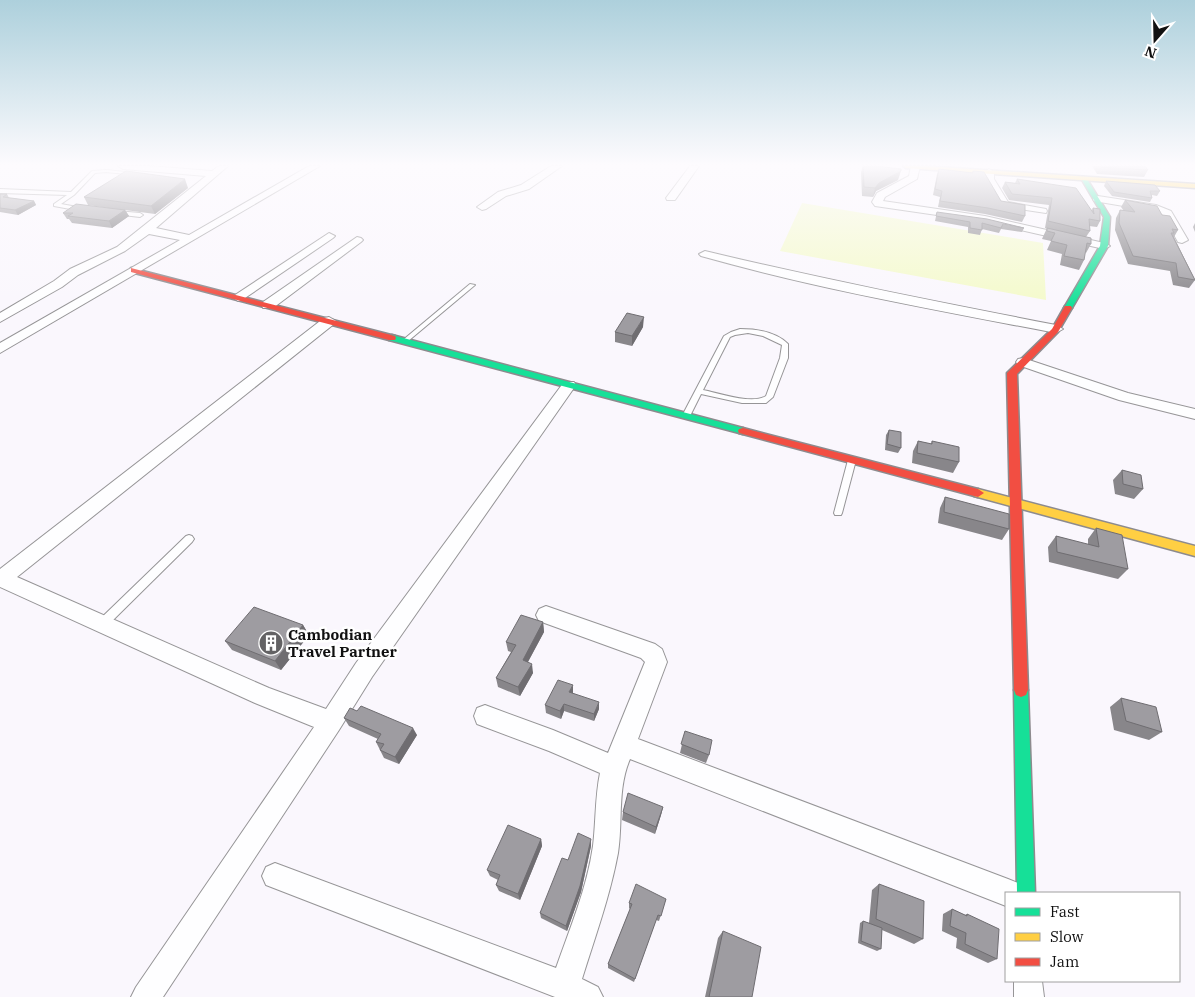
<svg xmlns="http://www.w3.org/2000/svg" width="1195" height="997" font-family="'IBM Plex Serif',serif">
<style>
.water{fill:#f4facb}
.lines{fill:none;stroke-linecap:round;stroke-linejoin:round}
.lane-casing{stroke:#969597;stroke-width:2}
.street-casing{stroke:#969597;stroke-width:2}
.fast-casing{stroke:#8d8b8e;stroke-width:3}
.slow-casing{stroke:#8d8b8e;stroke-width:3}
.jam-casing{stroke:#8d8b8e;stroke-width:3}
.lane{fill:#fefeff;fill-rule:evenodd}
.street{fill:#fefeff;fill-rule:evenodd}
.fast{fill:#16e098;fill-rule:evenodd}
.slow{fill:#ffcf43;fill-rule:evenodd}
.jam{fill:#f24e42;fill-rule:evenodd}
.wall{fill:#88868a}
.shaded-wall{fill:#6f6d71}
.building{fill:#9e9ca1;stroke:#6f6d71}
.labels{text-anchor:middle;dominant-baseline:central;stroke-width:5;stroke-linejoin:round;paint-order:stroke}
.poi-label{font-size:15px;font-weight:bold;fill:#111;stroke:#fff;text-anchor:start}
</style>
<rect width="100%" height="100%" fill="#faf7fd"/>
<!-- water -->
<path class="water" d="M802,203l241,40 3,57 -266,-49z"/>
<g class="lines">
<defs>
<path id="lane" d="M106,170l30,3 2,1 -2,1 -30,-3 -11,1 -21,22 -13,9 22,4 1,1 -3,2 -27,-5v-2l13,-9 -67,-2v-4l71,3 21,-21z
M116,211l24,2 3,2 -3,2 -26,-3v-2z
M470,284l5,1 -68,57h-4v-2z
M740,329c17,0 36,3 48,15v14l-15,39 -7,6h-24l-41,-9 -12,24h-6l-1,-2 42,-80 7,-4zM748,333l15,3 19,9 -2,13 -14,38c-14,9 -47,-3 -63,-6l27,-53 5,-2z
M852,457l4,3 -14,53 -1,2h-6l-1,-2 14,-53z
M189,535l3,1 2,3 -2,3 -86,85 -4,1 -4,-1 -1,-3 1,-3 88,-85z"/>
<path id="street" d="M118,166h31l63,5 7,-5h9l-72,62 33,7 120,-69h11l-320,187v-10l180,-103 -31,-6 -24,17 -47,24 -16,12 -62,35v-9l54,-32 16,-12 47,-22 89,-71 -83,-7z
M551,166h11l-33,23 -23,7 -20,13 -4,1 -5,-3 21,-15 23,-7z
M690,166h9l-24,34h-8l-1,-2z
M911,166h9l-3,13 -32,18 -2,4 102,15 119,27 6,3 -6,3 -119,-27 -110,-16 -3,-4 5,-9 32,-17z
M989,169l5,3v7l14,23 38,7 1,2 -1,2 -46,-7 -16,-27v-7z
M1098,196l58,9 15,6 17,29 -6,3 -4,-1 -15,-27 -10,-4 -59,-10 -1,-2 1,-2z
M329,233l6,3 -2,2 -91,62 -4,1 -6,-4z
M357,237l4,1 2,2 -2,2 -88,66h-10l-1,-3 1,-3z
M705,251c116,28 233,51 351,74l7,4 -7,4c-119,-23 -238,-44 -355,-77l-2,-2z
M329,317l7,4 -2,3 -317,253 252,111 57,21 30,-46 208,-281h10l2,3 -204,292 -33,53 -176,267h-32l5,-10 178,-260 -59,-24 -255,-116v-18l324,-251z
M1023,358l105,35 67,16v10l-76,-19 -101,-35 -2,-3 2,-3z
M546,606l109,38 7,5 5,13 -29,77 370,140 10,4 3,10h-15v13l-376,-147c-13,30 -7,63 -12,94 -8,43 -23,84 -36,126l16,8 5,10h-48l-289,-112 -4,-9 4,-9 9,-4 281,105c14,-40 31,-80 37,-122 3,-24 2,-49 7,-73l-51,-22 -72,-27 -3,-8 3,-8 8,-3 68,25 55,23 37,-91 -4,-4 -102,-37 -3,-6 3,-6z
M1014,981h28l2,16h-30z"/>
<path id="fast" d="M1083,179h4l23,38 -2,29 -36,62 -4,2 -4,-2 36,-62 4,-29 -22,-37z
M392,335l351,93 5,3 -5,3 -354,-94v-4z
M1021,683l5,2 2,5 7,203h-18l-3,-203 2,-5z"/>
<path id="slow" d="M903,166h22l270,18v4l-289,-20z
M978,489l217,57v10l-221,-60 -2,-3z"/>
<path id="jam" d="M131,268l264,68 1,2 -1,2h-6l-258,-68z
M1065,306h6l1,2 -14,24 -41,42 11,316 -2,5 -5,2 -5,-2 -2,-5 -7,-317 45,-44z
M743,428l235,61 6,4 -6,4 -239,-64 -1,-2 1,-2z"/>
</defs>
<!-- lane casing -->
<use href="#lane" class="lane-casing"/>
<!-- street casing -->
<use href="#street" class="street-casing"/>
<!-- fast casing -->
<use href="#fast" class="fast-casing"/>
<!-- slow casing -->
<use href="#slow" class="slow-casing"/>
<!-- jam casing -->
<use href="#jam" class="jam-casing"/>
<!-- lane -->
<use href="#lane" class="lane"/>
<!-- street -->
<use href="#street" class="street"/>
<!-- fast -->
<use href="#fast" class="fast"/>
<!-- slow -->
<use href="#slow" class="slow"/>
<!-- jam -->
<use href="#jam" class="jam"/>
</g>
<!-- wall -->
<path class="wall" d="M863,166h13l22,14 -22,11 -3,6 -11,-1 -1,-24z
M1092,166h53l3,4 -4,7 -47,-3z
M939,169l33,4 1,-2 28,30 24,15 -3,6 -37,-8 -47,-7 2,-10 -7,-2 4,-21z
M1017,179l75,31 1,-2 7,13 -3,6 -8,-1 1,5 -4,6 5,7 -5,9 -1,-1 -1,8 -5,10 -19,-5 2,-11 -15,-4 4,-9 -9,-2 5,-11 11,3 -13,-3 4,-23 -40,-5 -7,-12 3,-6 10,1z
M1106,181l54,10 -3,5 -5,-1v3l-2,4 -38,-6 -8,-10z
M188,188l-33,26 -30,-4 4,6 -17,12 -40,-5 -3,-4h-2l-4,-6 45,-5 -20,-3 -4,-8z
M0,194h7l2,4 25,3 2,4 -18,10 -18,-3z
M1125,200l37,15 16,15 -4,7 21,43 -6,8 -16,-3 -3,-14 -42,-7 -13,-34 1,-12 4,-8 4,1 -3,-4z
M937,212l87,16 -2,4 -21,-3 -2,4 -17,-4 -2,6 -12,-2v-6l-33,-6z
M1195,223v9l-2,-5z
M643,327l-11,19 -17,-4v-10z
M889,430l12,18 -3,5 -13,-3 1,-15z
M918,441l13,3 1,-3 27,21 -6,11 -41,-10 1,-12z
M1122,470l21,19 -9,10 -19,-5 -2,-14z
M945,497l64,32 -7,11 -64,-17 2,-15z
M1096,528l32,41 -10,10 -69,-17 -1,-15 8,-11 32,9v-6z
M543,622l1,10 -16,30 5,11 -13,23 -22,-9 -2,-9 15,-26 -3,-1 -2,-9z
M303,625l6,10 -28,35 -49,-20 -7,-9z
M573,693l26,16 -5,12 -30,-10 -3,8 -15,-6 -1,-8z
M1121,698l41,34 -13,8 -35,-10 -4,-23z
M357,711l60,24 -18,29 -15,-6 -8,-16 2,-3 -29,-13 -5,-8z
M685,731l24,24 -3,8 -26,-10z
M663,807l-2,8 -6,19 -33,-14 1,-8z
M541,839l1,7 -22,54 -21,-9 -3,-6 2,-5 -8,-4 -3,-6z
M591,846l-10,46 -14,39 -26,-13 -1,-5 28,-53z
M879,884l44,55 -9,5 -32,-14 -1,19 -4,2 -19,-8 2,-20 3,-2 6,2 3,-33z
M666,899l-7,22 -3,-1 -22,62 -26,-14v-4l22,-55 -1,-1v-5z
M952,909l13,6 2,-1 30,45 -9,4 -32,-15 1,-10 -15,-7 1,-17z
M723,931l29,66h-47l13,-59z"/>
<!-- shaded-wall -->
<path class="shaded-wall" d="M901,171l-3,9 -22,11 -3,6 2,-9 4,-5z
M185,179l3,9 -33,26 -4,-8z
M34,201l2,4 -18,10 -3,-5z
M125,210l4,6 -17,12 -3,-7z
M644,317l-1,10 -11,19v-10z
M543,622l1,10 -20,37 -1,-9z
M303,625l6,10 -28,35 -6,-9z
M532,664l1,9 -13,23 -2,-9z
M573,685v8l-3,6 -1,-7z
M599,702v7l-5,12v-7z
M564,704v7l-3,8 -1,-8z
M413,728l4,7 -18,29 -4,-7z
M663,807l-2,8 -6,19 1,-7z
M541,839l1,7 -22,54 -2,-6z
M591,839v7l-10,46 -14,39 -1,-5z"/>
<!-- building -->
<path class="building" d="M863,166h13l25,3v2l-22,12 -4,5 -11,-1z
M1099,166h46l3,4 -48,-3z
M939,169l34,4v-2l11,1 17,29 24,4v11l-37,-8 -48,-7 2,-10 -7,-2z
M126,171l59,8 -34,27 -67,-9z
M1017,179l59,9 18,26 -1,-6 7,1v12l-11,-2 1,12 -42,-10 4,-23 -40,-4 -7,-12 15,2z
M1106,181l49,4 5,6h-10l2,7 -38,-6z
M0,194h7l-4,3 31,4 -19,9 -15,-2z
M1125,200l32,6 5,9 8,1 8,14 -6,-1 2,4h-3l24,47 -17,-3 -2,-14 -43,-7 -14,-33 1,-13 15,2z
M76,204l49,6 -16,11 -41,-5 5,-3h-10z
M937,212l50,7 37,9 -21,-4 -2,4 -19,-5v7l-12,-2v-6l-34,-6z
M1047,228l44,10v6l-4,-1 -3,17 -20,-4 3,-11 -16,-4 4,-8 -8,-2z
M627,313l17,4 -12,19 -17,-4z
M889,430l12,2v16l-14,-4z
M918,441l14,3v-3l27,6v15l-42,-9z
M1122,470l19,5 2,14 -20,-5z
M945,497l64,17v15l-65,-17z
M1096,528l26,7 6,34 -71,-17 -1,-16 43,11z
M254,607l49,18 -28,36 -50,-20z
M521,615l22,7 -20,38 9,4 -14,23 -22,-9 20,-33 -10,-3z
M558,680l15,5 -4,7 30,10 -5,12 -30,-10 -4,7 -15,-6z
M1121,698l35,9 6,25 -36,-11z
M361,706l52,22 -18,29 -15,-7 4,-6 -8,-2 5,-8 -37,-16 6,-10 7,3z
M685,731l27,9 -3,15 -28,-11z
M628,793l35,14 -7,20 -33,-15z
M508,825l33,14 -23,55 -22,-9 4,-10 -13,-5z
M578,833l13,6 -11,47 -14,40 -26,-13 22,-55 6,2z
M636,884l30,15 -5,17 -3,-1 -23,64 -27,-15 24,-60 -3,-1z
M879,884l45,17 -1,38 -47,-20z
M952,909l15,7v-2l32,15 -2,30 -32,-15 1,-11 -16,-7z
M863,921l19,7 -1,21 -20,-8z
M723,931l38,16 -9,50h-43z"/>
<!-- sky -->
<linearGradient id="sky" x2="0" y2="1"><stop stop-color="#add0dc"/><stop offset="0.54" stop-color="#fdfbfe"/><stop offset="1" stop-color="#fdfbfe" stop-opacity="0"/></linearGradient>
<rect width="1195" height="305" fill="url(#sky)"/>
<!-- icons -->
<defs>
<symbol id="building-disc" viewBox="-11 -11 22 22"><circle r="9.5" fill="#636264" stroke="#fff"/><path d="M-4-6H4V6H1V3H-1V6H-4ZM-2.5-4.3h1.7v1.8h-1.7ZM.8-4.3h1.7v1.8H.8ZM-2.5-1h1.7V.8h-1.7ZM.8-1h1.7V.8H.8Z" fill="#fff"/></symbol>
</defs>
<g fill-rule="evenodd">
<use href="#building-disc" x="257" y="629" width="28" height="28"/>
</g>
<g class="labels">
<!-- poi labels -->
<g class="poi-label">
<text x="288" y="634">Cambodian<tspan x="288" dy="17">Travel Partner</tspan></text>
</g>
</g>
<!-- legend -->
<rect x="1005" y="892" width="175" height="90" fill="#ffffff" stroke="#a0a0a0"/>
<rect x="1015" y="908" width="25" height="8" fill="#16e098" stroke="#a0a0a0"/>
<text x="1050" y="917" font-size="15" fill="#111111">Fast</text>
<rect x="1015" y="933" width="25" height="8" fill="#ffcf43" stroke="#a0a0a0"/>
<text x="1050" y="942" font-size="15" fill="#111111">Slow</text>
<rect x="1015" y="958" width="25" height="8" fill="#f24e42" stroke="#a0a0a0"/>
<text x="1050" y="967" font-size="15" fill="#111111">Jam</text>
<!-- north arrow -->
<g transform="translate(1155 40) rotate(200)" stroke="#ffffff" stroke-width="4" paint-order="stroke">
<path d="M0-4L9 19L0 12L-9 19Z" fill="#111111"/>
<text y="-8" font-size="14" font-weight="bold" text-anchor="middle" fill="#111111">N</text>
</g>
</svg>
